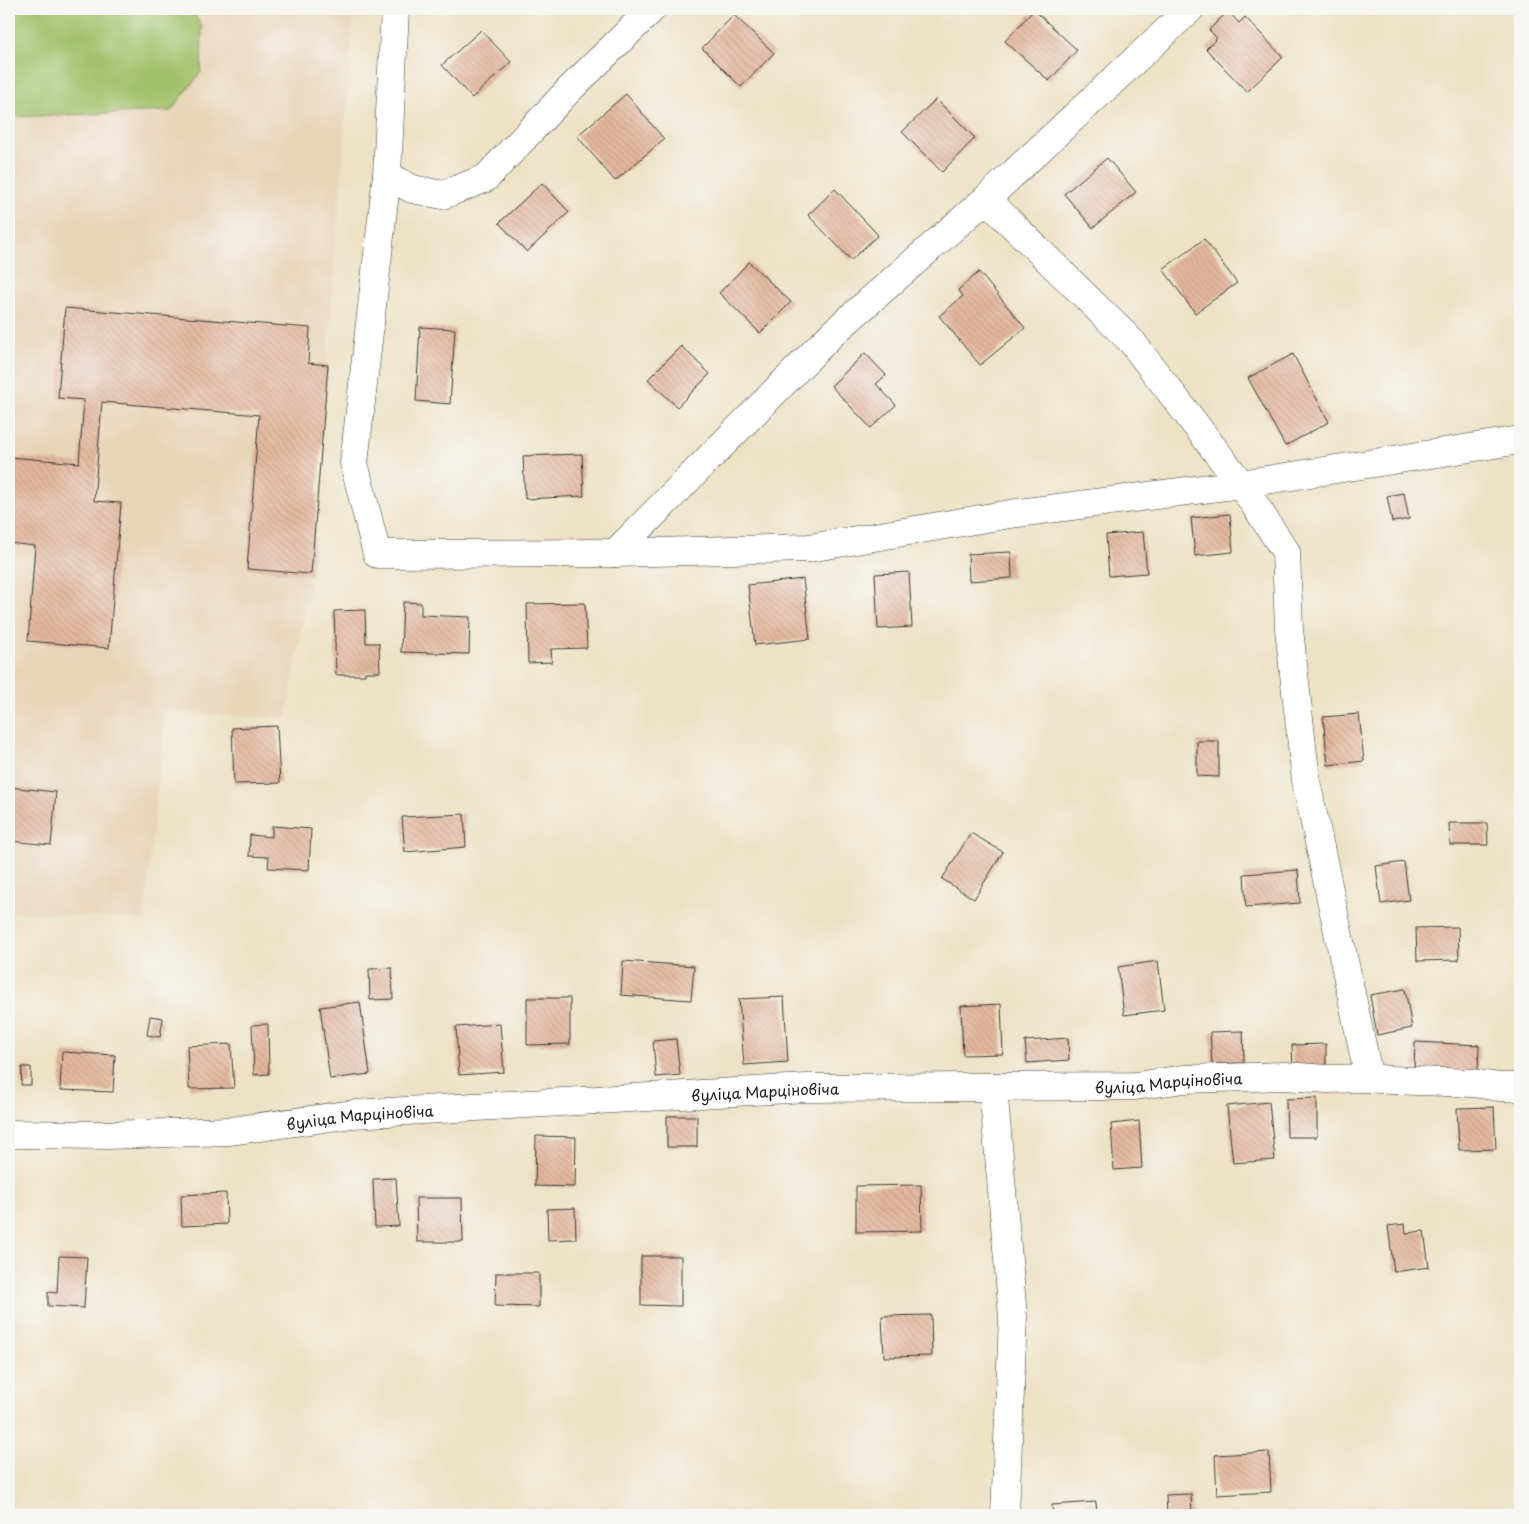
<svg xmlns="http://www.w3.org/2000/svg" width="1529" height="1524" font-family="'Playpen Sans',sans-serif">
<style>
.built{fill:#e8d4b7}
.grass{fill:#a1c16a;stroke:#5e6e43}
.building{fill:url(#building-back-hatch)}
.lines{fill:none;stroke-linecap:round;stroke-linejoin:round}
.minor-casing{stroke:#3b3a35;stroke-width:29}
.minor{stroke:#fff;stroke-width:28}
.labels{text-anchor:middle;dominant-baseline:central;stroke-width:5;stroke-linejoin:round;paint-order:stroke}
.street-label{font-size:15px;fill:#1c1c1c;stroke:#f6f6f2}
</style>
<defs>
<pattern id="building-back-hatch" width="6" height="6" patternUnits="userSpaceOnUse" patternTransform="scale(1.25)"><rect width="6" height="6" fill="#e3b79e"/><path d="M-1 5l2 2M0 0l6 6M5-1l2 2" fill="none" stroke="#c29d88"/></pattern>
</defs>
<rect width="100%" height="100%" fill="#f6f6f2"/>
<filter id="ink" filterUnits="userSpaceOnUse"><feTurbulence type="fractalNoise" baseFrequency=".02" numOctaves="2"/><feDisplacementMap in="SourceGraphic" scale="10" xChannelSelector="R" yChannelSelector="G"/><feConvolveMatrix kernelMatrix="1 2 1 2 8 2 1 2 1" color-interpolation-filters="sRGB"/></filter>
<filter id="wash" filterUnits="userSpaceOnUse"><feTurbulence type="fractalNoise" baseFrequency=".0096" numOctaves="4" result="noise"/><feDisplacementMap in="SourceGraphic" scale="20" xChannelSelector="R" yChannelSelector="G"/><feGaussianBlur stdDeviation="1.12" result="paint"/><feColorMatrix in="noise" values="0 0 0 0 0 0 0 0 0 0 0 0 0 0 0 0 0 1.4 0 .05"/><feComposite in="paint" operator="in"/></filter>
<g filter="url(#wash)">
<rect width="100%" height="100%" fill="#ede2c5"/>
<!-- built -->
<path class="built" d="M9,9h345l-43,565 -25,145 -121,-8 -21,208 -135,-7z"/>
<!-- grass -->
<path class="grass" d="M9,9h182l11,18 -1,45 -30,39 -162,6z"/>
<g id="blocks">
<!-- building -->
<path class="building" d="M1034,10l43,40 -28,31 -44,-40z
M1228,11l11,12 6,-6 38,40 -36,35 -41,-43 11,-11 -8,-8z
M734,15l40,38 -33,34 -39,-39z
M481,30l30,32 -39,36 -30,-33z
M626,94l38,45 -49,42 -38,-45z
M936,99l39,39 -33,34 -40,-40z
M1107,158l29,34 -43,36 -29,-34z
M542,183l27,29 -42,40 -28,-29z
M835,189l43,46 -27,25 -43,-45z
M1204,239l33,44 -42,30 -32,-44z
M749,262l42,40 -31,31 -41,-40z
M979,272l46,56 -45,37 -41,-49 24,-20 -5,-6z
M65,308l245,20 -2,35 20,2 -17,209 -64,-5 12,-154 -157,-13 -8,99 27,2 -12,145 -81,-7 7,-95 -26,-3v-86l70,6 5,-63 -26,-2z
M420,327l35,2 -5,75 -34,-3z
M681,346l29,28 -33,33 -29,-28z
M865,353l21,22 -10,9 20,21 -25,23 -40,-42z
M1293,354l36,68 -44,24 -37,-68z
M582,454l2,42 -59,3 -2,-43z
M1404,493l5,26 -17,3 -5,-26z
M1230,514l3,38 -38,4 -4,-38z
M1143,532l4,41 -38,3 -3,-41z
M1011,552l1,26 -43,3 -1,-27z
M909,572l3,55 -34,2 -3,-55z
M803,579l7,60 -55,6 -7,-60z
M403,602l18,1v12l49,2 -1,37 -68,-2z
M585,603l2,45 -36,1 1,13 -24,1 -1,-59z
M365,610l1,33h13l1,29h-15v3h-29l-2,-64z
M1359,714l5,47 -36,4 -5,-48z
M277,726l3,57 -46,1 -2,-56z
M1197,741h22v36l-22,-1z
M9,787l47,5 -5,53 -42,-4z
M464,814l2,33 -61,5 -3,-35z
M1449,823h38l1,22h-38z
M272,826l39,3 -2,41 -41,-2 1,-11 -20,-1 1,-21 22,2z
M971,833l32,19 -29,47 -32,-20z
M1404,862l5,38 -28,4 -5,-38z
M1298,870l2,33 -54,4 -2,-33z
M1458,927l1,33 -42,1 -1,-33z
M623,961l71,5 -3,34 -70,-5z
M1158,961l6,49 -40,5 -6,-48z
M392,968l1,31 -23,1 -1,-31z
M1405,989l7,39 -35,7 -7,-40z
M784,997l4,65 -44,3 -5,-66z
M527,998h43v46l-43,1z
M360,1002l10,72 -40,5 -10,-72z
M1001,1004l2,50 -40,1 -2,-49z
M150,1016l13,2 -3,19 -13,-2z
M268,1024l1,50 -15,1 -2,-50z
M500,1024l4,48 -45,3 -3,-48z
M1243,1031l1,32 -32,1 -2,-32z
M1068,1038l1,22 -42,3 -2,-22z
M676,1039l4,36 -24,2 -3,-36z
M1415,1042l64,3 -1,26 -64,-3z
M231,1044l3,44 -45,1 -2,-43z
M1326,1044v23l-33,1 -1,-23z
M62,1052l53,3 -2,37 -53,-2z
M22,1067h9v18h-10z
M1317,1098v39h-30l-1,-38z
M1269,1102l6,58 -42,3 -6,-57z
M1494,1107l2,42 -37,1 -2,-42z
M667,1116h30v31h-30z
M1139,1121l3,47 -28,2 -3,-46z
M536,1136l40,1 -1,50 -40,-1z
M396,1178l3,48 -24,1 -2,-48z
M921,1185l1,46 -66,1v-46z
M226,1193l1,31 -45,2 -1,-31z
M416,1198h46l1,44h-46z
M575,1208l1,31 -28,1 -1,-31z
M1405,1224l1,9 18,-2 5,36 -35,5 -6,-46z
M59,1256l28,1 -3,51 -36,-2v-14l9,1z
M641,1256h40v50l-40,-1z
M496,1273h43v34l-44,-1z
M931,1315l1,41 -48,1 -2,-41z
M1269,1452l2,40 -54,3 -2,-40z
M1191,1494l1,21h-25l-1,-20z
M1096,1502l1,13h-44l-1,-10z"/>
</g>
</g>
<g filter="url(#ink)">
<use href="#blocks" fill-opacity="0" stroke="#3b3a35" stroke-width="1"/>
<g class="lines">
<defs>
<g id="minor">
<path d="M395,9l-8,166 -33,288 23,91 238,-1 194,-5 201,-34 231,-30 279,-44"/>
<path d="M387,175l25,14 31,6 43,-17 83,-88 83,-81"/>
<path d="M986,199l146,143 109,142 45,68 3,77 17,152 63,297"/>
<path d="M615,553l218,-220 153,-134 204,-190"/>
<path d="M993,1087l20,230 -8,198"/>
<path id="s1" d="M9,1134l97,1 124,-4 123,-17 453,-26 329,-2 49,-7 100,-3 44,3 41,-1 21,2 83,3 26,4h21"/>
</g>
</defs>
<!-- minor casing -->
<use href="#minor" class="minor-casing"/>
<!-- minor -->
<use href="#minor" class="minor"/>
</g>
</g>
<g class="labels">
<!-- street labels -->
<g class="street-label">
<text stroke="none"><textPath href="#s1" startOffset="1162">вуліца Марціновіча</textPath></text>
<text stroke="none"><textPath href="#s1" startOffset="758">вуліца Марціновіча</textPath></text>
<text stroke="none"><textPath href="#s1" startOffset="352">вуліца Марціновіча</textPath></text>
</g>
</g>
<!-- margin -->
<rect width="1529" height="1524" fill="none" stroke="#f6f6f2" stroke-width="30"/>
</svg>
